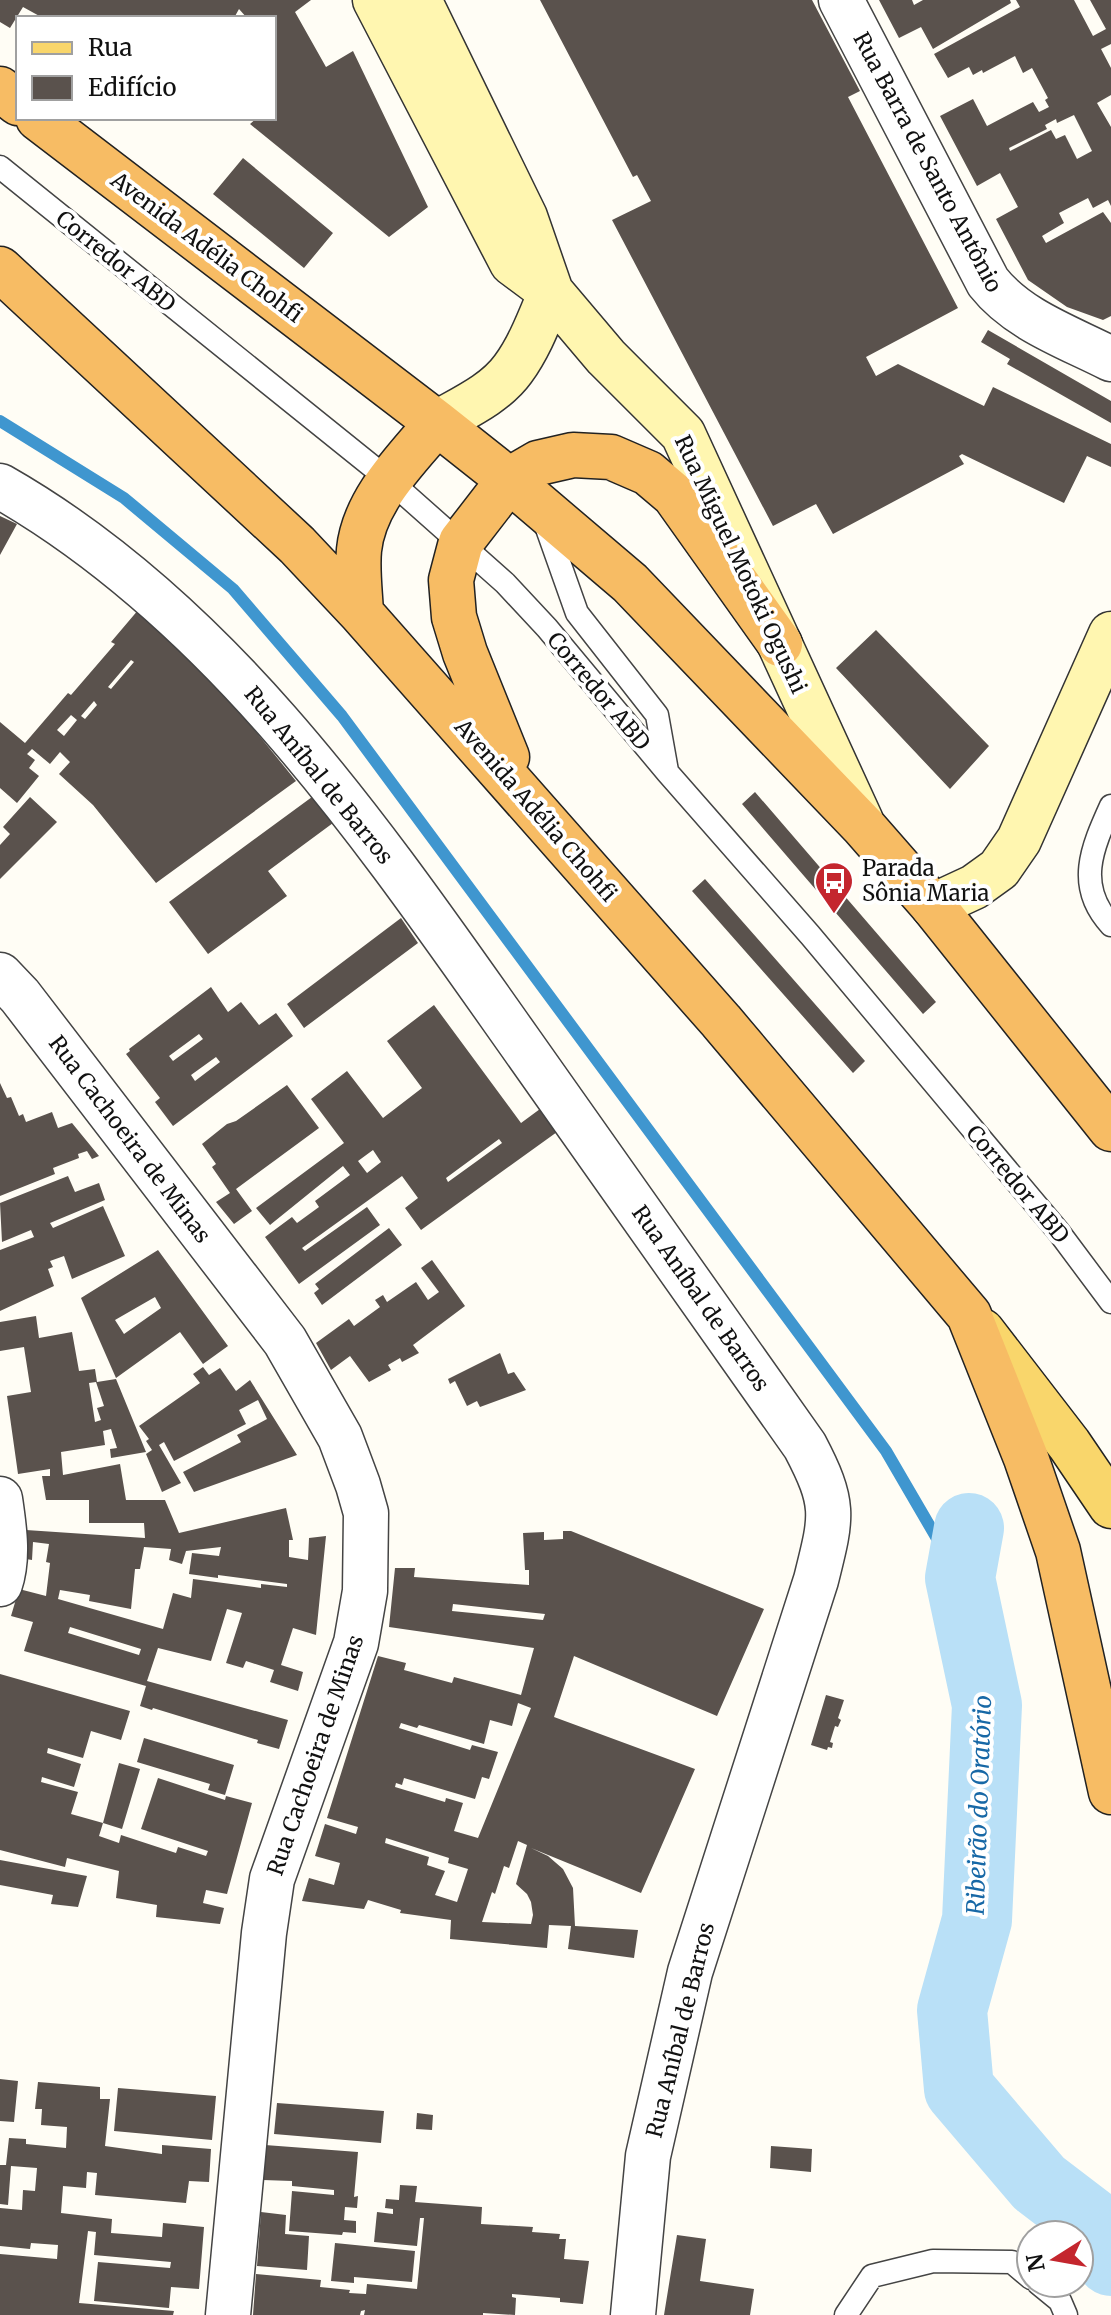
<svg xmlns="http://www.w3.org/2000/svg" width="1111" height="2315" font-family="Merriweather,serif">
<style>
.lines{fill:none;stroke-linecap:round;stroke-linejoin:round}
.stream{stroke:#3f96cf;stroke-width:12}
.river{stroke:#b9e0f7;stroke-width:70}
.building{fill:#5a524d;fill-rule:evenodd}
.service-casing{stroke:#444;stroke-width:25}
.minor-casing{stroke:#444;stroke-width:47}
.secondary-casing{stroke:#333;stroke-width:47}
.primary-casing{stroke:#222;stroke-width:47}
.trunk-casing{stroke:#222;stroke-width:47}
.service{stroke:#fff;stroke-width:22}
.minor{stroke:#fff;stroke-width:44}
.secondary{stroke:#fff6b0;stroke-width:44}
.primary{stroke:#f9d66b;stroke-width:44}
.trunk{stroke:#f7bc64;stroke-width:44}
.labels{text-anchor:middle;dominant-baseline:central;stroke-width:8;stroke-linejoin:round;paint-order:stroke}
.street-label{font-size:22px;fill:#111;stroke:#fff}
.poi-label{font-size:22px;fill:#111;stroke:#fff;text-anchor:start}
.water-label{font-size:24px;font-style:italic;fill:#1768a6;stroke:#fff}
</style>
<rect width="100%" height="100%" fill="#fffdf5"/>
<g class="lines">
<!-- stream -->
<path class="stream" d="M0,421l124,77 109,91 109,127 544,735 74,127"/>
<!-- river -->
<path class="river" d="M969,1528l-9,50 27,127 -10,215 -25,90 7,79 80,94 51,39 21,39"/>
</g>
<!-- building -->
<path class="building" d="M0,0h311l-16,12 31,55 27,-16 75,156 -39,30 -139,-113 7,-6h17v-100h-27l-8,-9 -5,9h-191l-20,-11 -13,21 -10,-6z
M540,0h272l48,91 -12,6 110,211 -92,49 10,19 22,-12 86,42 9,-19 118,57v23l-24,-11 -23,47 -102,-49 -3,2 5,8 -131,70 -17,-30 -43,22 -161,-306 39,-19 -14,-26 -4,2z
M879,0h33l2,5 9,-5h87l1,3 -78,46 -12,-22 -22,11z
M1016,0h58l19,36 13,-7 -16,-29h21v44l-10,5 10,19v27l-14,8 14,24v79l-3,-6 -15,8 -5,-10 -29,15 5,10 -22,13 4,7 57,-31 8,11v93l-8,4 -36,-13 -39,-27 -32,-61 22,-12 -18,-34 -23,13 -37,-70 33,-17 14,27 46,-24 6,10 10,-5 -4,-7 3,-2 -16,-30 -9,5 -8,-17 -32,17 -1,-3 -9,5 -4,-8 -21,11 -14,-24 86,-47zM1074,115l18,36 -15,8 -12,-24 -9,4 -5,-9 -41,21 -1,-3 38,-19 -2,-4 11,-6 1,4z
M243,158l90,75 -29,35 -91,-74z
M988,330l123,71v22l-104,-59 3,-5 -29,-17z
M0,516l17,8 -17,31z
M139,609l84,82 73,90 -140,102 -63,-78 -34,-31 11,-12 -10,-10 -10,12 -18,-15 -5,5 8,6 -6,8 10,8 -22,27 -17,-15v-66l25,21 43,-50 3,2 44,-51 -4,-2zM131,660l3,2 -23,27 -3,-2zM94,701l3,4 -12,14 -4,-3zM71,715l6,5 -13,16 -7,-6z
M876,630l113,116 -39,43 -114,-121z
M755,792l181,210 -13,12 -181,-210z
M30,797l27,25 -57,57v-34l10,-11 -7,-7z
M312,797l21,26 -65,48 19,25 -79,58 -39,-52z
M705,879l160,182 -12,12 -161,-182z
M401,918l17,25 -114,85 -17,-24z
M211,987l17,25 13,-10 18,23 17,-12 17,23 -120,90 -18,-24 5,-4 -34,-44 4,-3 -1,-2zM199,1034l4,5 -30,22 -4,-5zM216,1057l4,5 -25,19 -4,-6z
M434,1005l87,118 19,-14 17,23 -136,98 -16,-22 13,-10 -16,-22 -100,72 3,3 62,-44 13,18 -81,59 -34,-47 27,-20 5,6 22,-16 -4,-6 35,-26 -7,-9 -73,59 -14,-17 88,-65 -33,-44 36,-28 36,47 39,-30 -35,-47zM499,1139l3,4 -54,39 -2,-4zM373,1150l8,12 -14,11 -9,-12z
M0,1083l7,15 4,-1 8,19 4,-2 3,8 26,-10 6,16 14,-5 27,33 -7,3 -5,-8 -9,3 1,4 -26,10 2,6 -55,22z
M287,1085l32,43 -83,61 16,22 -18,13 -18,-22 14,-9 -18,-26 4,-3 -14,-20 25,-20 9,-3z
M68,1176l7,16 24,-9 6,17 -55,23 3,5 50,-22 22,50 -53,23 -8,-23 -14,5 3,6 -5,2 6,17 -54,25v-61l34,-13 -3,-7 -29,12 -2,-39z
M389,1228l13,17 -80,60 -8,-12 5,-4 -4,-5z
M158,1250l70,96 -25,18 -23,-32 -64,46 -35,-80zM155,1297l6,11 -37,26 -9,-14z
M432,1260l33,46 -52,39 6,8 -17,9 -2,-4 -12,7 3,5 -22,12 -19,-26 -19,14 -15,-27 33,-24 5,7 26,-19 -5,-7 8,-5 4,7 29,-20 12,18 11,-8 -18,-24z
M36,1316l3,22 33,-6 7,39 16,-2 2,13 19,-3 30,73 -35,6 -1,-9 7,-1 -6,-19 -8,2 2,14 -44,7 2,23 57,-11 6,36h39l14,33 107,-25 7,32h-4v17l19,3 1,-22 17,-2 -10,99 -23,-7 -12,37 22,7 -5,19 -28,-9 4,-12 -28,-9 -3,7 -17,-5 16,-50 -15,-4 -16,52 -53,-13 -11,33 141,39 -9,29 -22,-6 1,-3 -105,-32 -1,2 -12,-4 6,-20 -122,-35 9,-29 -22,-6 8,-27 27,7 4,-33 -4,-1 3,-18 -16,-2 -1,18 -6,-1v-29l119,8 -1,-15h-55v-23h-43l-4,-24h8v-7l-32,5 -11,-78 24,-4 -7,-45 -24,4v-29zM96,1382l8,24 -7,2 4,12 -6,2 -6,-39zM144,1547l27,2 -2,11 13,4 4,-13 35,-4 -2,9 -27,-3 -3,21 29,4v-3l69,9v3l-26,-3v4l-68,-9 -2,19 -18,-5 -10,36 -105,-30 2,-9 30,5 -1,6 42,8 4,-40h5zM70,1627l71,22 -2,6 -71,-22z
M500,1353l8,21 6,-2 12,18 -46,17 -3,-6 -10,5 -12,-25 -5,3 -2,-5z
M203,1367l6,8 11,-7 16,23 14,-11 47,75 -103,37 -11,-20 58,-30 -4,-7 30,-16 -9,-19 -19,10 7,14 -72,37 -10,-19 -5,3 22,38 -19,9 -16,-38 6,-4 -6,-9 3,-2 -10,-13 61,-43 -7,-9z
M563,1531h8l193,78 -47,107 -143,-60 -20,61 141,52 -54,124 -110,-45 17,8 15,13 10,19 2,38 63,4 -4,28 -66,-9 3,-23 -22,-1 -2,23 -97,-9 1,-19 -51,-7 1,-3 -33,-10 -4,9 -62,-8 7,-23 25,7 6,-22 -25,-7 10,-32 31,10 2,-7 -31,-9 51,-162 28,7 -2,7 48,13 2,-6 67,18 13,-47 -145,-21 6,-59h20l-1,9 115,8v-15h-4l-2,-37 21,-1v8l19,-1zM453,1604l92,10 -2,6 -91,-9zM518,1703l13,5 -53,130 -24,-7 9,-28 -17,-5 -1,4 -50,-15 1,-4 6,2 2,-7 71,21 7,-22 7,2 9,-27 -26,-7 -2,5 -71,-22 2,-5 16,5 2,-3 65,19 6,-24 22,6zM386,1838l63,20 -1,5 20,6 -11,33 -22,-7 10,-24 -18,-6 2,-8 -44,-14zM518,1841l9,4 -11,39 11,10 4,8 2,13 -2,9 -49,-2 10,-30 3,2 9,-28 5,2z
M0,1674l130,37 -9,29 -30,-9 -8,27 -35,-10 -1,5 34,11 -7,23 -32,-10 -1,5 37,10 -7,22 32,9 16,-60 21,6 -18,60 -19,-6 -4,13 20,7 2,-8 55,18 2,-6 28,9 2,-5 -67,-22 17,-51 67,22 1,-4 26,7 -25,91 -21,-4 -3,13 21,5 -4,16 -64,-7 1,-12 -41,-7 3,-27 -52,-13 -2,9 -65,-17z
M826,1695l18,5 -6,18 3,2 -3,7 -3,-1 -5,16 3,1 -1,5 -4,-1 -1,3 -16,-5z
M144,1738l90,27 -9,30 -17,-5 2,-6 -73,-22z
M0,1860l87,16 -9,31 -27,-3 2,-9 -53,-10z
M0,2079l18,2 -4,41 -14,-1z
M38,2082l62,5v12h10l-5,47 57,8v-9l49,4 -2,33 -20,-1 -3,22 -91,-8 2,-22 -10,-1 -1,16 -23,-2 -2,27 51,6 -1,14 51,4 1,-14 41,4 -5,62 -28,-2 -2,21 -75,-7 4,-39 72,6 1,-6 -77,-7 2,-23 -8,-1 -9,72 95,8 -1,4h-173v-61l57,5 1,-14 -27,-2 -1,6 -30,-3v-38l22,2 1,-20 12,1 2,-23 -26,-2 -3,39 -8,-1v-39h6l3,-27 17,1v5l40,4 1,-21 -26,-2 1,-16h-7z
M118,2088l98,8 -4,44 -98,-9z
M277,2103l107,8 -3,32 -107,-9z
M417,2113l16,2 -1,15 -16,-1z
M265,2145l93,7 -4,45 4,-1 -1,12 -12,-1 -1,13 12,1v12l-13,-1 -1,3 -53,-4 3,-40 42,4v-5l-42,-4v-5l-29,-1z
M771,2146l41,3 -1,23 -41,-4z
M400,2185l17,1 -2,16 67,5 -1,17 52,3 -1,5 28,2 -1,5h7l-2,20 25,2 -6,43 -23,-2v-4l-48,-4v3l4,1 -1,17 -32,-2v2h-119l1,-5 -4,1 -1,4h-107l3,-41 65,6 -1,7 30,3 -1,3 17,1 1,-10 50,5 7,-71h-4l-3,28 -43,-4 3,-30 16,2v-5l-8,-1 1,-9 13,1z
M261,2212l25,3 -1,19 24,2 -2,34 -50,-4z
M677,2235l29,4 -6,42 54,8 -4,26h-86z
M335,2243l80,8 -3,31 -58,-5v6l-23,-2z"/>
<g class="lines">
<defs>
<path id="service" d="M0,167l389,313 116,103 42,45 120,144 143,163 248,296 53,71
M544,520l33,93 80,102 10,56
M1111,806c-19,42 -36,80 0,119
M1038,2283l22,18 6,14
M846,2315l26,-39 61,-15 79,1 19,16"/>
<path id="minor" d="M841,0l147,282c30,38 80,55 123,77
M0,486c223,127 374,350 519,555 95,135 190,270 286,405 31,59 27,70 11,134l-126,392 -42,184 -15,159
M0,975l20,21 265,345 55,96 18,48 8,28 -1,78 -9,52 -84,236 -8,54 -36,382
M0,1499c4,28 9,58 0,85"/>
<path id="secondary" d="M375,0l137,263 39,29 55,65 77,77 178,387
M419,0l106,217 26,75c-11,26 -21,54 -38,77 -18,25 -50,39 -76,54
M933,906l41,-19 25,-18 20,-29 92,-206"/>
<path id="primary" d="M982,1331l87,113 42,62"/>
<path id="trunk" d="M0,89l18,14
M38,118l399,305 72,57 121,103 233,243 70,80 178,223
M0,269l297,276 64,68 360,408 248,294 57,143 32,93 53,241
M361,613c-1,-21 -4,-43 -2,-63 5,-50 47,-90 78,-127
M507,757l-42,-104 -11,-36 -3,-37 10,-38 48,-62 29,-17 35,-8 38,2 37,16 26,22 106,149"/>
</defs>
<!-- service casing -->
<use href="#service" class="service-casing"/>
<!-- minor casing -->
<use href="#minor" class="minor-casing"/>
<!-- secondary casing -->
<use href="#secondary" class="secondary-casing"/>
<!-- primary casing -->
<use href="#primary" class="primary-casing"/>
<!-- trunk casing -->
<use href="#trunk" class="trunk-casing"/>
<!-- service -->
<use href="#service" class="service"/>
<!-- minor -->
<use href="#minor" class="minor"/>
<!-- secondary -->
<use href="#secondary" class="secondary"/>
<!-- primary -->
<use href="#primary" class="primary"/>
<!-- trunk -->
<use href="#trunk" class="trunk"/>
</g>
<!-- icons -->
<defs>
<symbol id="bus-pin" viewBox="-11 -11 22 30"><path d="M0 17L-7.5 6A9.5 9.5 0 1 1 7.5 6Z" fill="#c4262e" stroke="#fff"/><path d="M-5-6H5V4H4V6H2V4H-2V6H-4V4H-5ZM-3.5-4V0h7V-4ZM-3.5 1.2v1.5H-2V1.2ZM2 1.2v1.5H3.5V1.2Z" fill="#fff"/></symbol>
</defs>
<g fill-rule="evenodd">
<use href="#bus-pin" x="812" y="859" width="44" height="60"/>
</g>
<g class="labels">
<!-- street labels -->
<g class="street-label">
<text transform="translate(928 162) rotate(62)">Rua Barra de Santo Antônio</text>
<text transform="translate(207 247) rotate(37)">Avenida Adélia Chohfi</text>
<text transform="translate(116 261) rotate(39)">Corredor ABD</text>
<text transform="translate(741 564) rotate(65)">Rua Miguel Motoki Ogushi</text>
<text transform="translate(599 691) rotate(50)">Corredor ABD</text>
<text transform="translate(319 775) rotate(51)">Rua Aníbal de Barros</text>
<text transform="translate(536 810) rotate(49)">Avenida Adélia Chohfi</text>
<text transform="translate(130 1139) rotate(53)">Rua Cachoeira de Minas</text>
<text transform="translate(1018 1184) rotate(50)">Corredor ABD</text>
<text transform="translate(701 1298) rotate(55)">Rua Aníbal de Barros</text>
<text transform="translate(315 1755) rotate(-71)">Rua Cachoeira de Minas</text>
<text transform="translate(680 2030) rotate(-76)">Rua Aníbal de Barros</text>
</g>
<!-- poi labels -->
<g class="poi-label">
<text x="862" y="868">Parada<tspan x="862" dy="25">Sônia Maria</tspan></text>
</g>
<!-- water labels -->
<g class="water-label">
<text transform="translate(979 1805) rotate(-88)">Ribeirão do Oratório</text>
</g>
</g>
<!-- legend -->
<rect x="16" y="16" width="260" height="104" fill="#ffffff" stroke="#a0a0a0" stroke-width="2"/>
<rect x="32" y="42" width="40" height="12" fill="#f9d66b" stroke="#a0a0a0" stroke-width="2"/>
<text x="88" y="56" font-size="24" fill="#111111">Rua</text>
<rect x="32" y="76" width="40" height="24" fill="#5a524d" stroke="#a0a0a0" stroke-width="2"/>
<text x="88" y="96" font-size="24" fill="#111111">Edifício</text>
<!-- north arrow -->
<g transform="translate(1055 2259) rotate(259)"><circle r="38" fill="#ffffff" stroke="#a0a0a0" stroke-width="2"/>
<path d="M0-6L14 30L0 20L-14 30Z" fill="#c4262e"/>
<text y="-12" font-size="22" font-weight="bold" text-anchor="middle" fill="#111111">N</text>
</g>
</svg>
